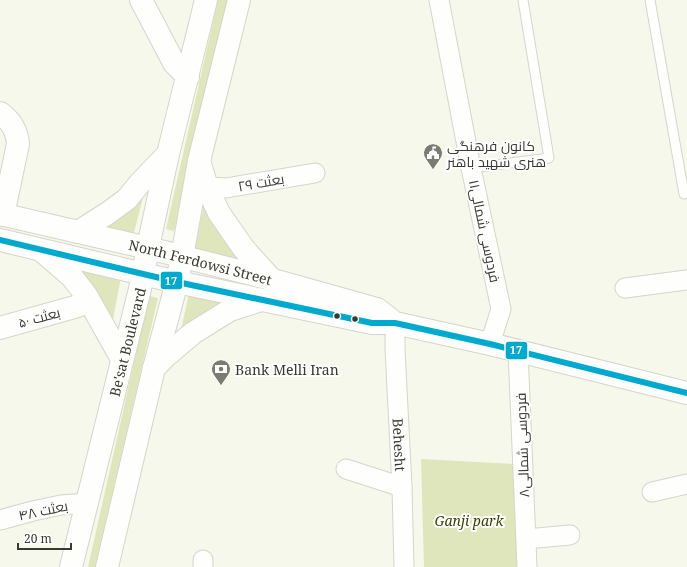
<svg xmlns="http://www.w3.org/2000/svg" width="687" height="567" font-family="'Noto Serif',Cairo,serif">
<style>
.green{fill:#e0e6bc}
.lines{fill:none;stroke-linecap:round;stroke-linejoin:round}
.service-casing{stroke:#d4d5cc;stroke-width:11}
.minor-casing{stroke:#d4d5cc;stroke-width:21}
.tertiary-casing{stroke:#d4d5cc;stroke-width:24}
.primary-casing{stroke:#d4d5cc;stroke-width:24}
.service{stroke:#fefefc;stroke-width:9}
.minor{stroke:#fefefc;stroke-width:19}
.tertiary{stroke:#fefefc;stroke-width:22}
.primary{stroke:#fefefc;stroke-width:22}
.bus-1-casing{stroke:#fff;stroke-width:9}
.bus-1{stroke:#00a9ce;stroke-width:6}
.bus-dot{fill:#383930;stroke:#fff;stroke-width:1.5}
.labels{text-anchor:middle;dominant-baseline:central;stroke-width:4;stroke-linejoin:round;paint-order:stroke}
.poi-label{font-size:14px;fill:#383930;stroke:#fff;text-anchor:start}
.street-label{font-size:14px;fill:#383930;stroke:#fff}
.park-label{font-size:14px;font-style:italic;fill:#3a4000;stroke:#fff}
.line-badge{stroke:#fff;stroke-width:1.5}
.badge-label{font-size:11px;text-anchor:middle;font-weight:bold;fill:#fff}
</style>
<rect width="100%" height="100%" fill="#f6f8eb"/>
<!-- green -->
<path class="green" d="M218,0h10l-54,231 -8,-2z
M147,183l-14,53 -35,-7z
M205,200l41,63 -52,-13z
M72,267l49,10 -10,53z
M189,294l42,9 -51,31z
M149,296l9,2 -63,269h-7z
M421,459l93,5 4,103h-94z"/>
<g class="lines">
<defs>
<path id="service" d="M650,0l34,194
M471,168l78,-10 -26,-158"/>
<g id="minor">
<path d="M439,0l32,168 30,141 -11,35"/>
<path d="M207,187l19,1 89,-15"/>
<path d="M625,288l62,-8"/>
<path id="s1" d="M395,323v26l7,138 2,80"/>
<path d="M518,351l9,216"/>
<path d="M346,469l56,18"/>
<path d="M652,492l35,-8"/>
<path d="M0,520l33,-9 28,-6 26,-2"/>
<path d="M526,539l44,-4"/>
<path d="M203,567v-7"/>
</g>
<path id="tertiary" d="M141,0l33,63 14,14
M0,113c11,8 17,17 18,31l-15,71
M0,328l78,-22"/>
<g id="primary">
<path d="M200,164l7,23 12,26 25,36 28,31"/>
<path id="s2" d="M0,214l148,34 111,28 118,33 13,10"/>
<path d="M78,232l30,-19 19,-14 13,-16 28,-29"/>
<path d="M0,240l177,42 195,41h23l95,21 197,49"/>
<path d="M42,251l30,26 14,18 36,64"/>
<path d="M154,368l13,-13 26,-22 37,-23 31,-10"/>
<path id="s3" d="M71,567l69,-278 11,-56 17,-79 38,-154"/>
<path d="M107,567l47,-199 23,-86 8,-42 14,-79 40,-161"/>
</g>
</defs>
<!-- service casing -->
<use href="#service" class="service-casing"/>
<!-- minor casing -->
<use href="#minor" class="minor-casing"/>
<!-- tertiary casing -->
<use href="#tertiary" class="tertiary-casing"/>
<!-- primary casing -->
<use href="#primary" class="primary-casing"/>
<!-- service -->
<use href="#service" class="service"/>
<!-- minor -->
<use href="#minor" class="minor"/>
<!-- tertiary -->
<use href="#tertiary" class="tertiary"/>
<!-- primary -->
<use href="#primary" class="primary"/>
<defs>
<path id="bus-1" d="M0,240l177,42 195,41h23l95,21 197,49"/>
</defs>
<!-- bus-1 casing -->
<use href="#bus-1" class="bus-1-casing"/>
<!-- bus-1 -->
<use href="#bus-1" class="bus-1"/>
</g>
<!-- icons -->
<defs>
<symbol id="civic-pin" viewBox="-11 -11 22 30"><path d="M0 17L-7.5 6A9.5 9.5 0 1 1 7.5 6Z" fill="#7a7c71" stroke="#fff"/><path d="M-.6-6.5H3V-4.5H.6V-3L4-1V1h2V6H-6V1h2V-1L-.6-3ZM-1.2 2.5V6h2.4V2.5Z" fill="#fff"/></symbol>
<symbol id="bank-pin" viewBox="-11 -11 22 30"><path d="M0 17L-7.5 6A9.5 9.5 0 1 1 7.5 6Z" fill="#7a7c71" stroke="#fff"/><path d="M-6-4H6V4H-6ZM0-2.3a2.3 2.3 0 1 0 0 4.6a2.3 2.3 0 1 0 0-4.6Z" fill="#fff"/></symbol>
</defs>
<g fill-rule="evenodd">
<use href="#civic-pin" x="422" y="142" width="22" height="30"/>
<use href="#bank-pin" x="210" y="358" width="22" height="30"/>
</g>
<!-- markers -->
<g class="bus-dot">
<circle cx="337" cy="316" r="3.5"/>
<circle cx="355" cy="319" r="3.5"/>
</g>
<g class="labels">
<!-- poi labels -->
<g class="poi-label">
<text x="447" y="145">کانون فرهنگی<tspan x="447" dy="16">هنری شهید باهنر</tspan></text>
<text x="235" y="369">Bank Melli Iran</text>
</g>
<!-- street labels -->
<g class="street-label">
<text transform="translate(261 182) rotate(-10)">بعثت ۲۹</text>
<text transform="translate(485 231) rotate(78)">فردوسی شمالی۱۱</text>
<text stroke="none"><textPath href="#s2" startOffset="206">North Ferdowsi Street</textPath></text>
<text transform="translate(39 317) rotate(-15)">بعثت ۵۰</text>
<text stroke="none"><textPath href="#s3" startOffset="232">Be'sat Boulevard</textPath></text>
<text stroke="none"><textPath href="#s1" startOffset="122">Behesht</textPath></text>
<text transform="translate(522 445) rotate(-92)">فردوسی شمالی۸</text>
<text transform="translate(43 510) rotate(-12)">بعثت ۴۸</text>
</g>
<!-- park labels -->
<g class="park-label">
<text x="469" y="520">Ganji park</text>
</g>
</g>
<g class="line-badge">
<rect x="160" y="271" width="23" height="19" rx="4" fill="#00a9ce"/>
<rect x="505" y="341" width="23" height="19" rx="4" fill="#00a9ce"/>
</g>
<g class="badge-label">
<text x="171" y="285">17</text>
<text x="516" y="354">17</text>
</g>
<!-- scale -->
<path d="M18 543v6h53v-6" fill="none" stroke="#383930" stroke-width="2"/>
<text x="24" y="543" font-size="12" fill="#383930" stroke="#ffffff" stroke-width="3" paint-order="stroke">20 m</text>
</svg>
